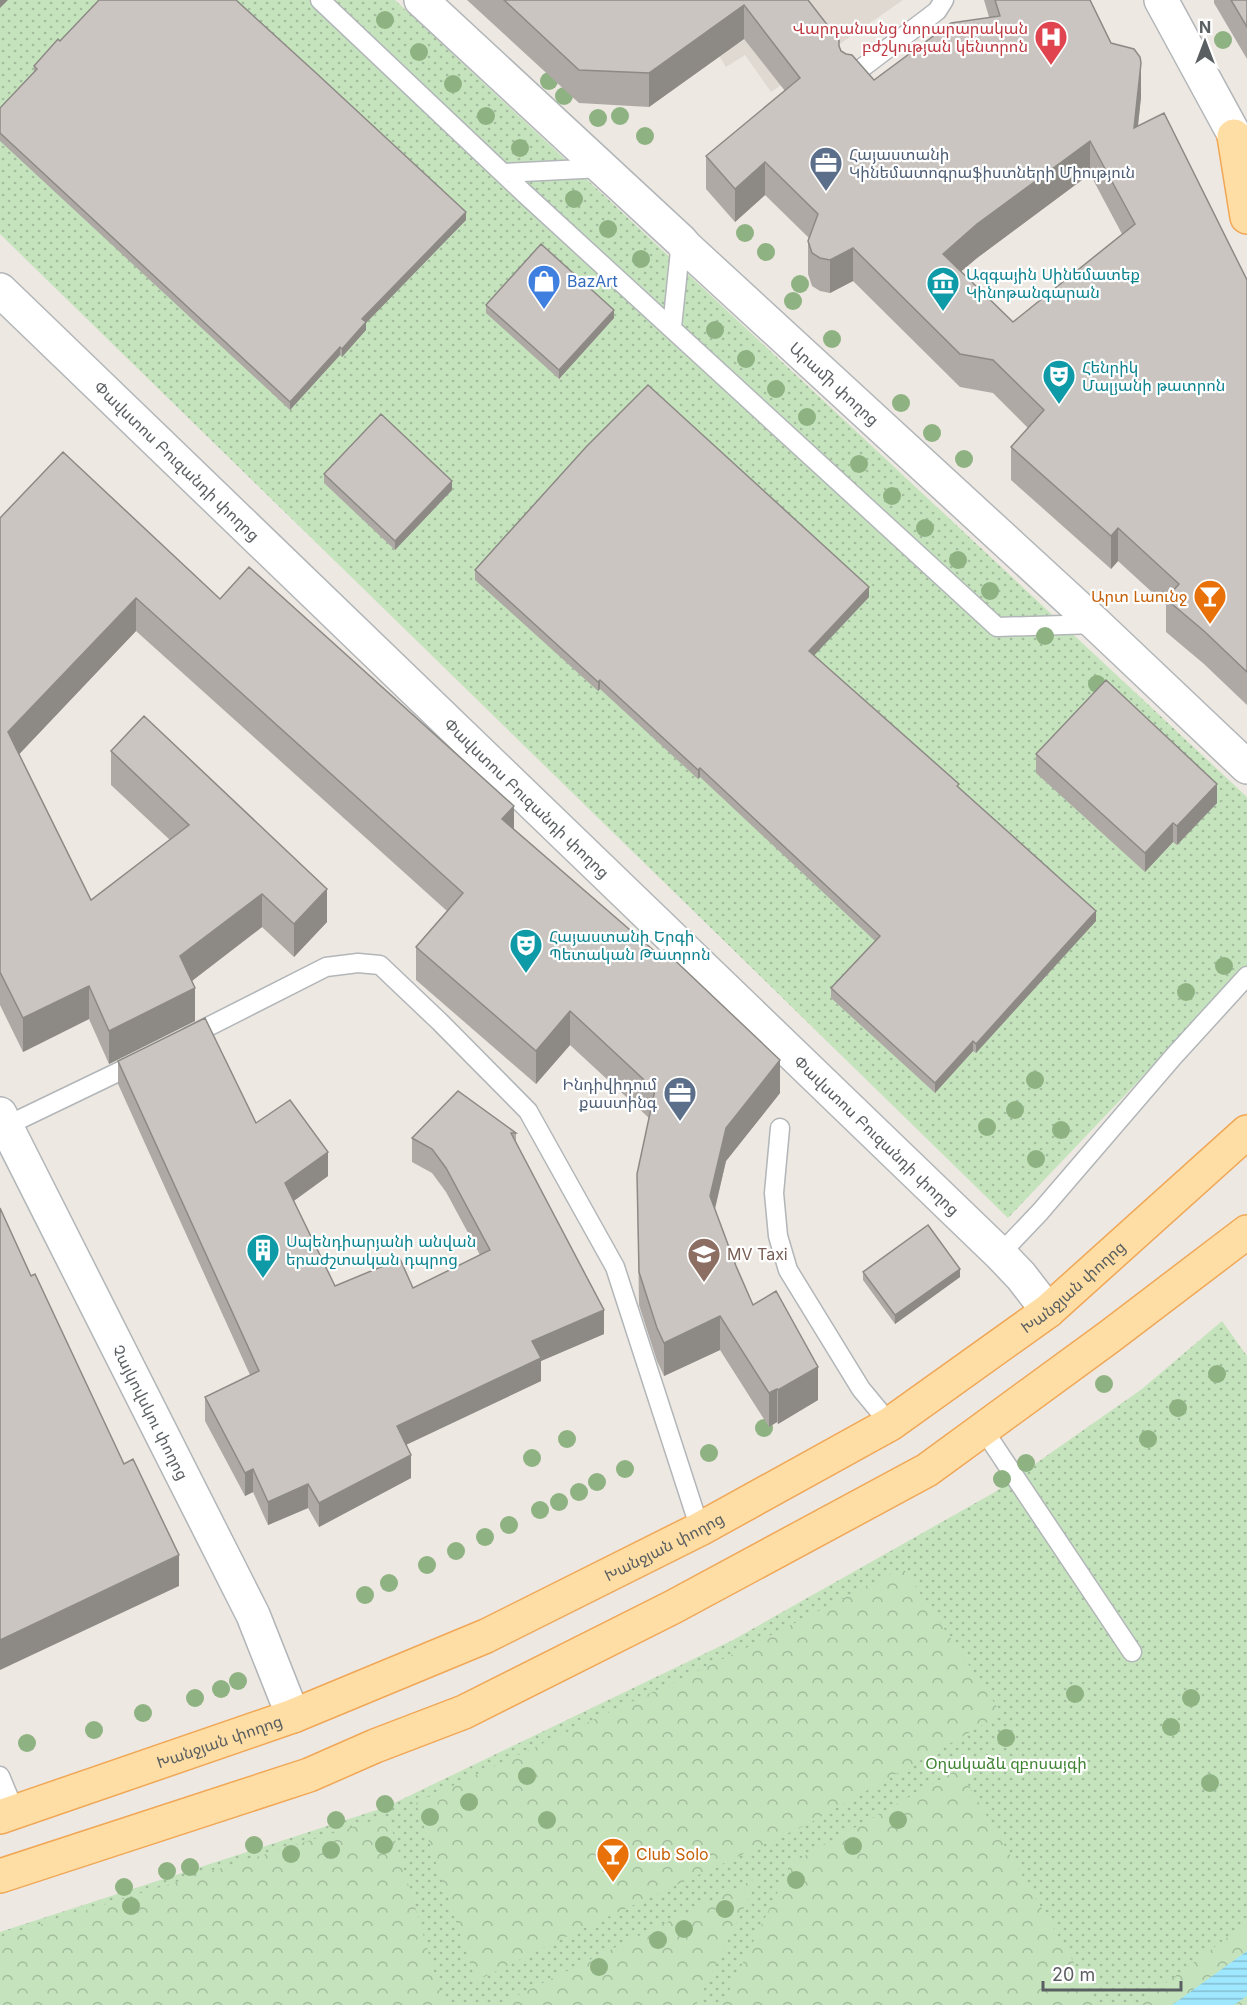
<svg xmlns="http://www.w3.org/2000/svg" width="1247" height="2005" font-family="Inter,'Noto Sans Armenian',sans-serif">
<style>
.education{fill:#dfd9d2}
.grass{fill:url(#grass-dots)}
.forest{fill:url(#forest-crowns)}
.water{fill:url(#water-rules)}
.lines{fill:none;stroke-linecap:round;stroke-linejoin:round}
.service-casing{stroke:#b2b6b9;stroke-width:21}
.minor-casing{stroke:#b2b6b9;stroke-width:36}
.tertiary-casing{stroke:#b2b6b9;stroke-width:36}
.primary-casing{stroke:#f0a757;stroke-width:36}
.service{stroke:#fff;stroke-width:18}
.minor{stroke:#fff;stroke-width:33}
.tertiary{stroke:#fff;stroke-width:33}
.primary{stroke:#fedea4;stroke-width:33}
.tree{fill:#8eb282}
.wall{fill:#aea9a5;fill-rule:evenodd}
.shaded-wall{fill:#8d8a86}
.building{fill:#cac5c0;stroke:#8d8a86;stroke-width:1.5;fill-rule:evenodd}
.labels{text-anchor:middle;dominant-baseline:central;stroke-width:4.5;stroke-linejoin:round;paint-order:stroke}
.health-label{font-size:16px;fill:#be3a42;stroke:#fff;text-anchor:end}
.service-label{font-size:16px;fill:#4e5e75;stroke:#fff;text-anchor:start}
.culture-label{font-size:16px;fill:#0d838f;stroke:#fff;text-anchor:start}
.shop-label{font-size:16px;fill:#366cbe;stroke:#fff;text-anchor:start}
.street-label{font-size:16px;fill:#5a5f62;stroke:#fff}
.food-label{font-size:16px;fill:#c56008;stroke:#fff;text-anchor:end}
.education-label{font-size:16px;fill:#785e54;stroke:#fff;text-anchor:start}
.park-label{font-size:16px;fill:#418535;stroke:#fff}
</style>
<defs>
<pattern id="grass-dots" width="8" height="8" patternUnits="userSpaceOnUse" patternTransform="scale(1.5)"><rect width="8" height="8" fill="#c5e4bd"/><path d="M2 2h.1M6 6h.1" fill="none" stroke="#a3bc9d" stroke-width="1.8" stroke-linecap="round"/></pattern>
<pattern id="forest-crowns" width="20" height="18" patternUnits="userSpaceOnUse" patternTransform="scale(1.5)"><rect width="20" height="18" fill="#c5e4bd"/><path d="M2 6a3 3 0 1 1 6 0M12 15a3 3 0 1 1 6 0" fill="none" stroke="#a3bc9d"/></pattern>
<pattern id="water-rules" width="6" height="5" patternUnits="userSpaceOnUse" patternTransform="scale(1.5)"><rect width="6" height="5" fill="#9fe7fe"/><path d="M0 2.5h6" fill="none" stroke="#85bed1"/></pattern>
</defs>
<rect width="100%" height="100%" fill="#ede8e1"/>
<!-- education -->
<path class="education" d="M805,0h98l-132,92 -26,-37 -19,12 -7,-11z"/>
<!-- grass -->
<path class="grass" d="M0,0h395l852,797v170l-239,251 -1008,-984z
M1222,1321l25,35v649h-1247v-73l386,-125 347,-167 262,-148 147,-103z"/>
<!-- forest -->
<path class="forest" d="M903,1568l99,146 -194,110 -224,104 -108,53 -60,-178 326,-153z
M959,1769l140,236h-377l70,-142z
M388,1816l56,189h-444v-68z
M759,1877l-63,128h-198z
M1247,1923v82h-111z"/>
<!-- water -->
<path class="water" d="M1247,1951v45l-13,9h-62z"/>
<g class="lines">
<defs>
<path id="service" d="M320,0l205,194 472,433 99,-3
M850,77l87,-66 7,-11
M504,173l99,-5
M672,327l9,-86
M188,1037l138,-70 32,-4 22,2 60,57 88,89 87,156 85,262
M6,1126l133,-64
M780,1128l-6,65 4,43 10,34 73,119 29,35
M1000,1254l40,-42 134,-156 73,-80
M983,1429l149,223
M0,1776l15,36"/>
<g id="minor">
<path id="s1" d="M0,1114l253,501 40,101"/>
</g>
<g id="tertiary">
<path id="s2" d="M421,0l260,241 5,6 410,377 151,143"/>
<path d="M1161,0l86,158"/>
<path id="s3" d="M0,290l1000,964 21,22 27,35"/>
</g>
<g id="primary">
<path d="M1234,136l13,81"/>
<path id="s4" d="M0,1817l293,-101 193,-80 214,-107 190,-105 158,-113 199,-179"/>
<path d="M0,1876l309,-101 66,-29 89,-34 209,-105 254,-137 182,-133 138,-105"/>
</g>
</defs>
<!-- service casing -->
<use href="#service" class="service-casing"/>
<!-- minor casing -->
<use href="#minor" class="minor-casing"/>
<!-- tertiary casing -->
<use href="#tertiary" class="tertiary-casing"/>
<!-- primary casing -->
<use href="#primary" class="primary-casing"/>
<!-- service -->
<use href="#service" class="service"/>
<!-- minor -->
<use href="#minor" class="minor"/>
<!-- tertiary -->
<use href="#tertiary" class="tertiary"/>
<!-- primary -->
<use href="#primary" class="primary"/>
</g>
<!-- trees -->
<g class="tree">
<circle cx="385" cy="20" r="9"/>
<circle cx="1223" cy="40" r="9"/>
<circle cx="419" cy="52" r="9"/>
<circle cx="549" cy="81" r="9"/>
<circle cx="453" cy="84" r="9"/>
<circle cx="564" cy="96" r="9"/>
<circle cx="486" cy="116" r="9"/>
<circle cx="620" cy="116" r="9"/>
<circle cx="598" cy="118" r="9"/>
<circle cx="645" cy="136" r="9"/>
<circle cx="520" cy="148" r="9"/>
<circle cx="574" cy="199" r="9"/>
<circle cx="608" cy="229" r="9"/>
<circle cx="745" cy="233" r="9"/>
<circle cx="766" cy="252" r="9"/>
<circle cx="641" cy="259" r="9"/>
<circle cx="800" cy="284" r="9"/>
<circle cx="793" cy="301" r="9"/>
<circle cx="715" cy="330" r="9"/>
<circle cx="832" cy="339" r="9"/>
<circle cx="746" cy="359" r="9"/>
<circle cx="776" cy="389" r="9"/>
<circle cx="901" cy="403" r="9"/>
<circle cx="807" cy="417" r="9"/>
<circle cx="932" cy="433" r="9"/>
<circle cx="964" cy="459" r="9"/>
<circle cx="859" cy="464" r="9"/>
<circle cx="892" cy="496" r="9"/>
<circle cx="925" cy="528" r="9"/>
<circle cx="958" cy="560" r="9"/>
<circle cx="990" cy="591" r="9"/>
<circle cx="1045" cy="636" r="9"/>
<circle cx="1097" cy="684" r="9"/>
<circle cx="1224" cy="966" r="9"/>
<circle cx="1186" cy="992" r="9"/>
<circle cx="1035" cy="1080" r="9"/>
<circle cx="1015" cy="1110" r="9"/>
<circle cx="987" cy="1127" r="9"/>
<circle cx="1061" cy="1130" r="9"/>
<circle cx="1036" cy="1159" r="9"/>
<circle cx="1217" cy="1374" r="9"/>
<circle cx="1104" cy="1384" r="9"/>
<circle cx="1178" cy="1408" r="9"/>
<circle cx="764" cy="1428" r="9"/>
<circle cx="567" cy="1439" r="9"/>
<circle cx="1148" cy="1439" r="9"/>
<circle cx="709" cy="1453" r="9"/>
<circle cx="532" cy="1458" r="9"/>
<circle cx="1026" cy="1463" r="9"/>
<circle cx="625" cy="1469" r="9"/>
<circle cx="1002" cy="1479" r="9"/>
<circle cx="597" cy="1482" r="9"/>
<circle cx="579" cy="1492" r="9"/>
<circle cx="559" cy="1502" r="9"/>
<circle cx="540" cy="1510" r="9"/>
<circle cx="509" cy="1525" r="9"/>
<circle cx="485" cy="1537" r="9"/>
<circle cx="456" cy="1551" r="9"/>
<circle cx="427" cy="1565" r="9"/>
<circle cx="389" cy="1583" r="9"/>
<circle cx="365" cy="1595" r="9"/>
<circle cx="238" cy="1681" r="9"/>
<circle cx="221" cy="1689" r="9"/>
<circle cx="1075" cy="1694" r="9"/>
<circle cx="195" cy="1698" r="9"/>
<circle cx="1191" cy="1698" r="9"/>
<circle cx="143" cy="1713" r="9"/>
<circle cx="1171" cy="1727" r="9"/>
<circle cx="94" cy="1730" r="9"/>
<circle cx="1006" cy="1738" r="9"/>
<circle cx="27" cy="1743" r="9"/>
<circle cx="527" cy="1776" r="9"/>
<circle cx="1210" cy="1783" r="9"/>
<circle cx="469" cy="1802" r="9"/>
<circle cx="385" cy="1804" r="9"/>
<circle cx="430" cy="1817" r="9"/>
<circle cx="336" cy="1820" r="9"/>
<circle cx="547" cy="1820" r="9"/>
<circle cx="898" cy="1820" r="9"/>
<circle cx="254" cy="1845" r="9"/>
<circle cx="384" cy="1845" r="9"/>
<circle cx="853" cy="1846" r="9"/>
<circle cx="331" cy="1850" r="9"/>
<circle cx="291" cy="1854" r="9"/>
<circle cx="190" cy="1867" r="9"/>
<circle cx="167" cy="1871" r="9"/>
<circle cx="796" cy="1880" r="9"/>
<circle cx="124" cy="1887" r="9"/>
<circle cx="131" cy="1906" r="9"/>
<circle cx="725" cy="1909" r="9"/>
<circle cx="684" cy="1929" r="9"/>
<circle cx="658" cy="1940" r="9"/>
<circle cx="599" cy="1967" r="9"/>
</g>
<!-- wall -->
<path class="wall" d="M467,0h341l33,51 33,29 115,-63 -5,-17h106l21,43 30,54 -3,29 109,154v425l-43,-41 -38,-32v-27l-48,-44 -7,8 -100,-89v-33l17,-19 -35,-35 -33,-6 -107,-106 -23,12 -10,-2 -8,-5 -4,-12v-33l1,-3 -44,-43 -30,27 -29,-33v-33l79,-65 -41,-52 -95,68 -70,-4zM1090,174l32,60 -109,88 -52,-51 16,-13z
M1214,0h33v59l-33,-56z
M60,41l406,179 -100,103v7l-24,27 -2,-2 -50,55 -290,-269v-33l34,-36v-6z
M486,305l128,13 -55,61 -73,-66z
M324,474l128,16 -57,60 -71,-67z
M0,518l220,81 294,230 266,264 -54,68 -11,48 21,57 17,39 65,95 -40,24 -1,-2 -8,5 -49,-77 -56,26 -7,-15 -18,-56 -2,-131 12,-56 -79,-73 -34,39 -120,-104v-33l31,-36 -311,-280 -117,123 72,146 79,-60 -59,-55v-34l216,171 -33,35 -32,-30 -70,54 3,40 -86,43 -20,-45 -66,33 -23,-47z
M475,570l394,27 -56,59 146,132 137,133 -120,132 -3,-2 -38,42 -104,-95v-10l44,-47 -175,-164 -2,2 -98,-90 -2,2 -123,-111z
M1036,754l181,49 -40,42 -4,-3 -28,30 -109,-99z
M118,1061l138,62 72,53 -34,25 41,85 78,2 67,-33 -34,-63 -14,-19 -20,-11v-24l104,-5v9l88,192 -63,27v20l-135,64 5,33 -92,49 -11,-19 -40,17 -15,-33 -8,4 -40,-75v-24l45,-22 -132,-291z
M863,1272l97,5 -65,47 -32,-44z"/>
<!-- shaded-wall -->
<path class="shaded-wall" d="M0,0h8l-8,8z
M744,5v34l-95,68v-34z
M1141,63v34l-7,64v-33z
M1090,141v33l-113,84 -34,29v-33l34,-30z
M765,162v33l-30,27v-33z
M466,212v8l-100,103v7l-24,27v-8l20,-30z
M853,248v33l-23,12v-33z
M614,310v8l-55,61v-9z
M340,347v8l-50,55v-8z
M452,481v9l-57,60v-9z
M1118,528v33l-7,8v-33z
M869,587v10l-60,64v-10z
M136,598v33l-128,135v-34z
M600,680v9l-2,2v-9z
M700,768v9l-2,2v-9z
M1217,784v19l-40,42v-19z
M514,806v33l-12,-20z
M1173,823v19l-28,30v-19z
M327,889v33l-33,35v-33z
M262,894v33l-82,63v-34z
M1096,911v10l-120,132v-9z
M89,986v33l-66,33v-34z
M195,988v33l-86,43v-33z
M570,1011v34l-34,39v-33z
M973,1041v10l-38,42v-10z
M780,1060v33l-54,68 -16,68v-33l16,-68z
M328,1152v24l-43,31v-24z
M960,1269v8l-65,47v-9z
M604,1310v24l-63,27v20l-144,68v-23l135,-85z
M720,1316v34l-56,26v-33z
M818,1367v33l-40,24v-34z
M777,1389v33l-8,5v-34z
M411,1455v23l-92,49v-24z
M253,1469v23l-8,4v-23z
M308,1484v24l-40,17v-23z
M179,1555v31l-179,84v-30z"/>
<!-- building -->
<path class="building" d="M99,0h137l79,72 151,140 -104,107 4,3 -24,27 -2,-2 -50,55 -290,-269v-25l37,-39 -3,-3 24,-27 2,2z
M504,0h304l31,40v6l2,5 5,3 6,1 22,25 77,-57 49,-7 -5,-16h95l21,43 23,6 6,8 1,6 -7,65 30,-15 83,167v392l-43,-41 -38,-32 13,-15 -61,-56 -7,8 -100,-89 33,-37 -51,-50 -33,-6 -107,-106 -23,12 -10,-2 -8,-5 -4,-12 10,-27 -53,-52 -30,27 -29,-33 94,-78 -56,-73 -95,68 -70,-3zM1090,141l45,83 -122,98 -70,-68 34,-30z
M1231,0h16v27z
M541,244l73,66 -55,60 -73,-65z
M648,385l221,202 -60,64 150,133 -2,2 139,125 -120,133 -3,-3 -38,42 -104,-95 49,-52 -180,-168 -2,2 -98,-90 -2,2 -123,-112 111,-123z
M381,414l71,67 -57,60 -71,-67z
M63,452l157,147 29,-32 265,239 -12,13 157,136 5,-5 116,110 -54,68 -16,68 26,70 17,39 23,-14 42,76 -40,23 -1,-1 -8,4 -49,-77 -56,27 -7,-15 -18,-56 -2,-98 18,-84 -85,-79 -34,40 -120,-104 47,-54 -327,-295 -128,134 83,168 98,-75 -78,-74 33,-35 183,173 -33,35 -32,-30 -82,62 15,32 -86,43 -20,-45 -66,32 -23,-46v-454z
M1106,680l111,104 -40,42 -4,-3 -28,30 -109,-99z
M205,1018l51,105 34,-23 38,52 -43,31 50,103 65,-27 13,29 77,-38 -44,-82 -14,-19 -20,-11 46,-47 58,42h-5l93,177 -72,31 9,17 -144,68 14,29 -92,48 -11,-19 -40,18 -15,-33 -8,4 -40,-76 54,-26 -141,-310z
M0,1208l31,68 4,-2 89,190 9,-5 46,96 -179,85z
M928,1225l32,44 -65,46 -32,-43z"/>
<!-- icons -->
<defs>
<symbol id="hospital-pin" viewBox="-11 -11 22 30"><path d="M0 17L-7.5 6A9.5 9.5 0 1 1 7.5 6Z" fill="#e0444e" stroke="#fff"/><path d="M-5-5h3v3.5h4V-5h3V5h-3V1.5h-4V5h-3Z" fill="#fff"/></symbol>
<symbol id="office-pin" viewBox="-11 -11 22 30"><path d="M0 17L-7.5 6A9.5 9.5 0 1 1 7.5 6Z" fill="#5c6f8a" stroke="#fff"/><path d="M-6-3h4V-5.5h4V-3h4V5H-6ZM-1-4.5V-3h2v-1.5ZM-6 0V1H6V0Z" fill="#fff"/></symbol>
<symbol id="shop-pin" viewBox="-11 -11 22 30"><path d="M0 17L-7.5 6A9.5 9.5 0 1 1 7.5 6Z" fill="#3f7fe0" stroke="#fff"/><path d="M-5-2.5h2.3a2.7 3.5 0 0 1 5.4 0H5L5.5 6h-11ZM-1.5-2.5h3a1.5 2.3 0 0 0-3 0Z" fill="#fff"/></symbol>
<symbol id="museum-pin" viewBox="-11 -11 22 30"><path d="M0 17L-7.5 6A9.5 9.5 0 1 1 7.5 6Z" fill="#0f9aa8" stroke="#fff"/><path d="M0-6L6-3V-2H-6V-3ZM-5-1h2V3h-2ZM-1-1h2V3h-2ZM3-1h2V3H3ZM-6 4H6V6H-6Z" fill="#fff"/></symbol>
<symbol id="theatre-pin" viewBox="-11 -11 22 30"><path d="M0 17L-7.5 6A9.5 9.5 0 1 1 7.5 6Z" fill="#0f9aa8" stroke="#fff"/><path d="M-5-5.5Q0-4 5-5.5V0Q5 5 0 6Q-5 5-5 0ZM-3.3-2.5H-1v1.5H-3.3ZM1-2.5H3.3v1.5H1ZM-2.8 1Q0 5.5 2.8 1Z" fill="#fff"/></symbol>
<symbol id="bar-pin" viewBox="-11 -11 22 30"><path d="M0 17L-7.5 6A9.5 9.5 0 1 1 7.5 6Z" fill="#e8710a" stroke="#fff"/><path d="M-6-5H6L.8 .8V4.5H3.5V6h-7V4.5H-.8V.8Z" fill="#fff"/></symbol>
<symbol id="building-pin" viewBox="-11 -11 22 30"><path d="M0 17L-7.5 6A9.5 9.5 0 1 1 7.5 6Z" fill="#0f9aa8" stroke="#fff"/><path d="M-4-6H4V6H1V3H-1V6H-4ZM-2.5-4.3h1.7v1.8h-1.7ZM.8-4.3h1.7v1.8H.8ZM-2.5-1h1.7V.8h-1.7ZM.8-1h1.7V.8H.8Z" fill="#fff"/></symbol>
<symbol id="school-pin" viewBox="-11 -11 22 30"><path d="M0 17L-7.5 6A9.5 9.5 0 1 1 7.5 6Z" fill="#8d6e63" stroke="#fff"/><path d="M0-5L7-2L0 1L-7-2ZM-4 1L0 2.5L4 1V4Q0 6-4 4Z" fill="#fff"/></symbol>
</defs>
<g fill-rule="evenodd">
<use href="#hospital-pin" x="1032" y="18" width="38" height="52"/>
<use href="#office-pin" x="807" y="144" width="38" height="52"/>
<use href="#shop-pin" x="525" y="262" width="38" height="52"/>
<use href="#museum-pin" x="924" y="264" width="38" height="52"/>
<use href="#theatre-pin" x="1040" y="357" width="38" height="52"/>
<use href="#bar-pin" x="1191" y="577" width="38" height="52"/>
<use href="#theatre-pin" x="507" y="926" width="38" height="52"/>
<use href="#office-pin" x="661" y="1074" width="38" height="52"/>
<use href="#building-pin" x="244" y="1231" width="38" height="52"/>
<use href="#school-pin" x="685" y="1235" width="38" height="52"/>
<use href="#bar-pin" x="594" y="1835" width="38" height="52"/>
</g>
<g class="labels">
<!-- health labels -->
<g class="health-label">
<text x="1028" y="28">Վարդանանց նորարարական<tspan x="1028" dy="18">բժշկության կենտրոն</tspan></text>
</g>
<!-- service labels -->
<g class="service-label">
<text x="849" y="154">Հայաստանի<tspan x="849" dy="18">Կինեմատոգրաֆիստների Միություն</tspan></text>
<text x="657" y="1084" text-anchor="end">Ինդիվիդում<tspan x="657" dy="18">քաստինգ</tspan></text>
</g>
<!-- culture labels -->
<g class="culture-label">
<text x="966" y="274">Ազգային Սինեմատեք<tspan x="966" dy="18">Կինոթանգարան</tspan></text>
<text x="1082" y="367">Հենրիկ<tspan x="1082" dy="18">Մալյանի թատրոն</tspan></text>
<text x="549" y="936">Հայաստանի Երգի<tspan x="549" dy="18">Պետական Թատրոն</tspan></text>
<text x="286" y="1241">Սպենդիարյանի անվան<tspan x="286" dy="18">երաժշտական դպրոց</tspan></text>
</g>
<!-- shop labels -->
<g class="shop-label">
<text x="567" y="281">BazArt</text>
</g>
<!-- street labels -->
<g class="street-label">
<text stroke="none"><textPath href="#s2" startOffset="564">Արամի փողոց</textPath></text>
<text stroke="none"><textPath href="#s3" startOffset="246">Փավստոս Բուզանդի փողոց</textPath></text>
<text stroke="none"><textPath href="#s3" startOffset="732">Փավստոս Բուզանդի փողոց</textPath></text>
<text stroke="none"><textPath href="#s3" startOffset="1218">Փավստոս Բուզանդի փողոց</textPath></text>
<text stroke="none"><textPath href="#s4" startOffset="1204">Խանջյան փողոց</textPath></text>
<text stroke="none"><textPath href="#s1" startOffset="334">Չայկովսկու փողոց</textPath></text>
<text stroke="none"><textPath href="#s4" startOffset="718">Խանջյան փողոց</textPath></text>
<text stroke="none"><textPath href="#s4" startOffset="232">Խանջյան փողոց</textPath></text>
</g>
<!-- food labels -->
<g class="food-label">
<text x="1187" y="596">Արտ Լաունջ</text>
<text x="636" y="1854" text-anchor="start">Club Solo</text>
</g>
<!-- education labels -->
<g class="education-label">
<text x="727" y="1254">MV Taxi</text>
</g>
<!-- park labels -->
<g class="park-label">
<text x="1006" y="1763">Օղակաձև զբոսայգի</text>
</g>
</g>
<!-- north arrow -->
<g transform="translate(1205 42)" stroke="#ffffff" stroke-width="4.5" paint-order="stroke">
<path d="M0-4.5L10 22L0 15L-10 22Z" fill="#5a5f62"/>
<text y="-9" font-size="16" font-weight="bold" text-anchor="middle" fill="#5a5f62">N</text>
</g>
<!-- scale -->
<path d="M1043 1981v9h138v-9" fill="none" stroke="#5a5f62" stroke-width="3"/>
<text x="1052" y="1981" font-size="18" fill="#5a5f62" stroke="#ffffff" stroke-width="4.5" paint-order="stroke">20 m</text>
</svg>
